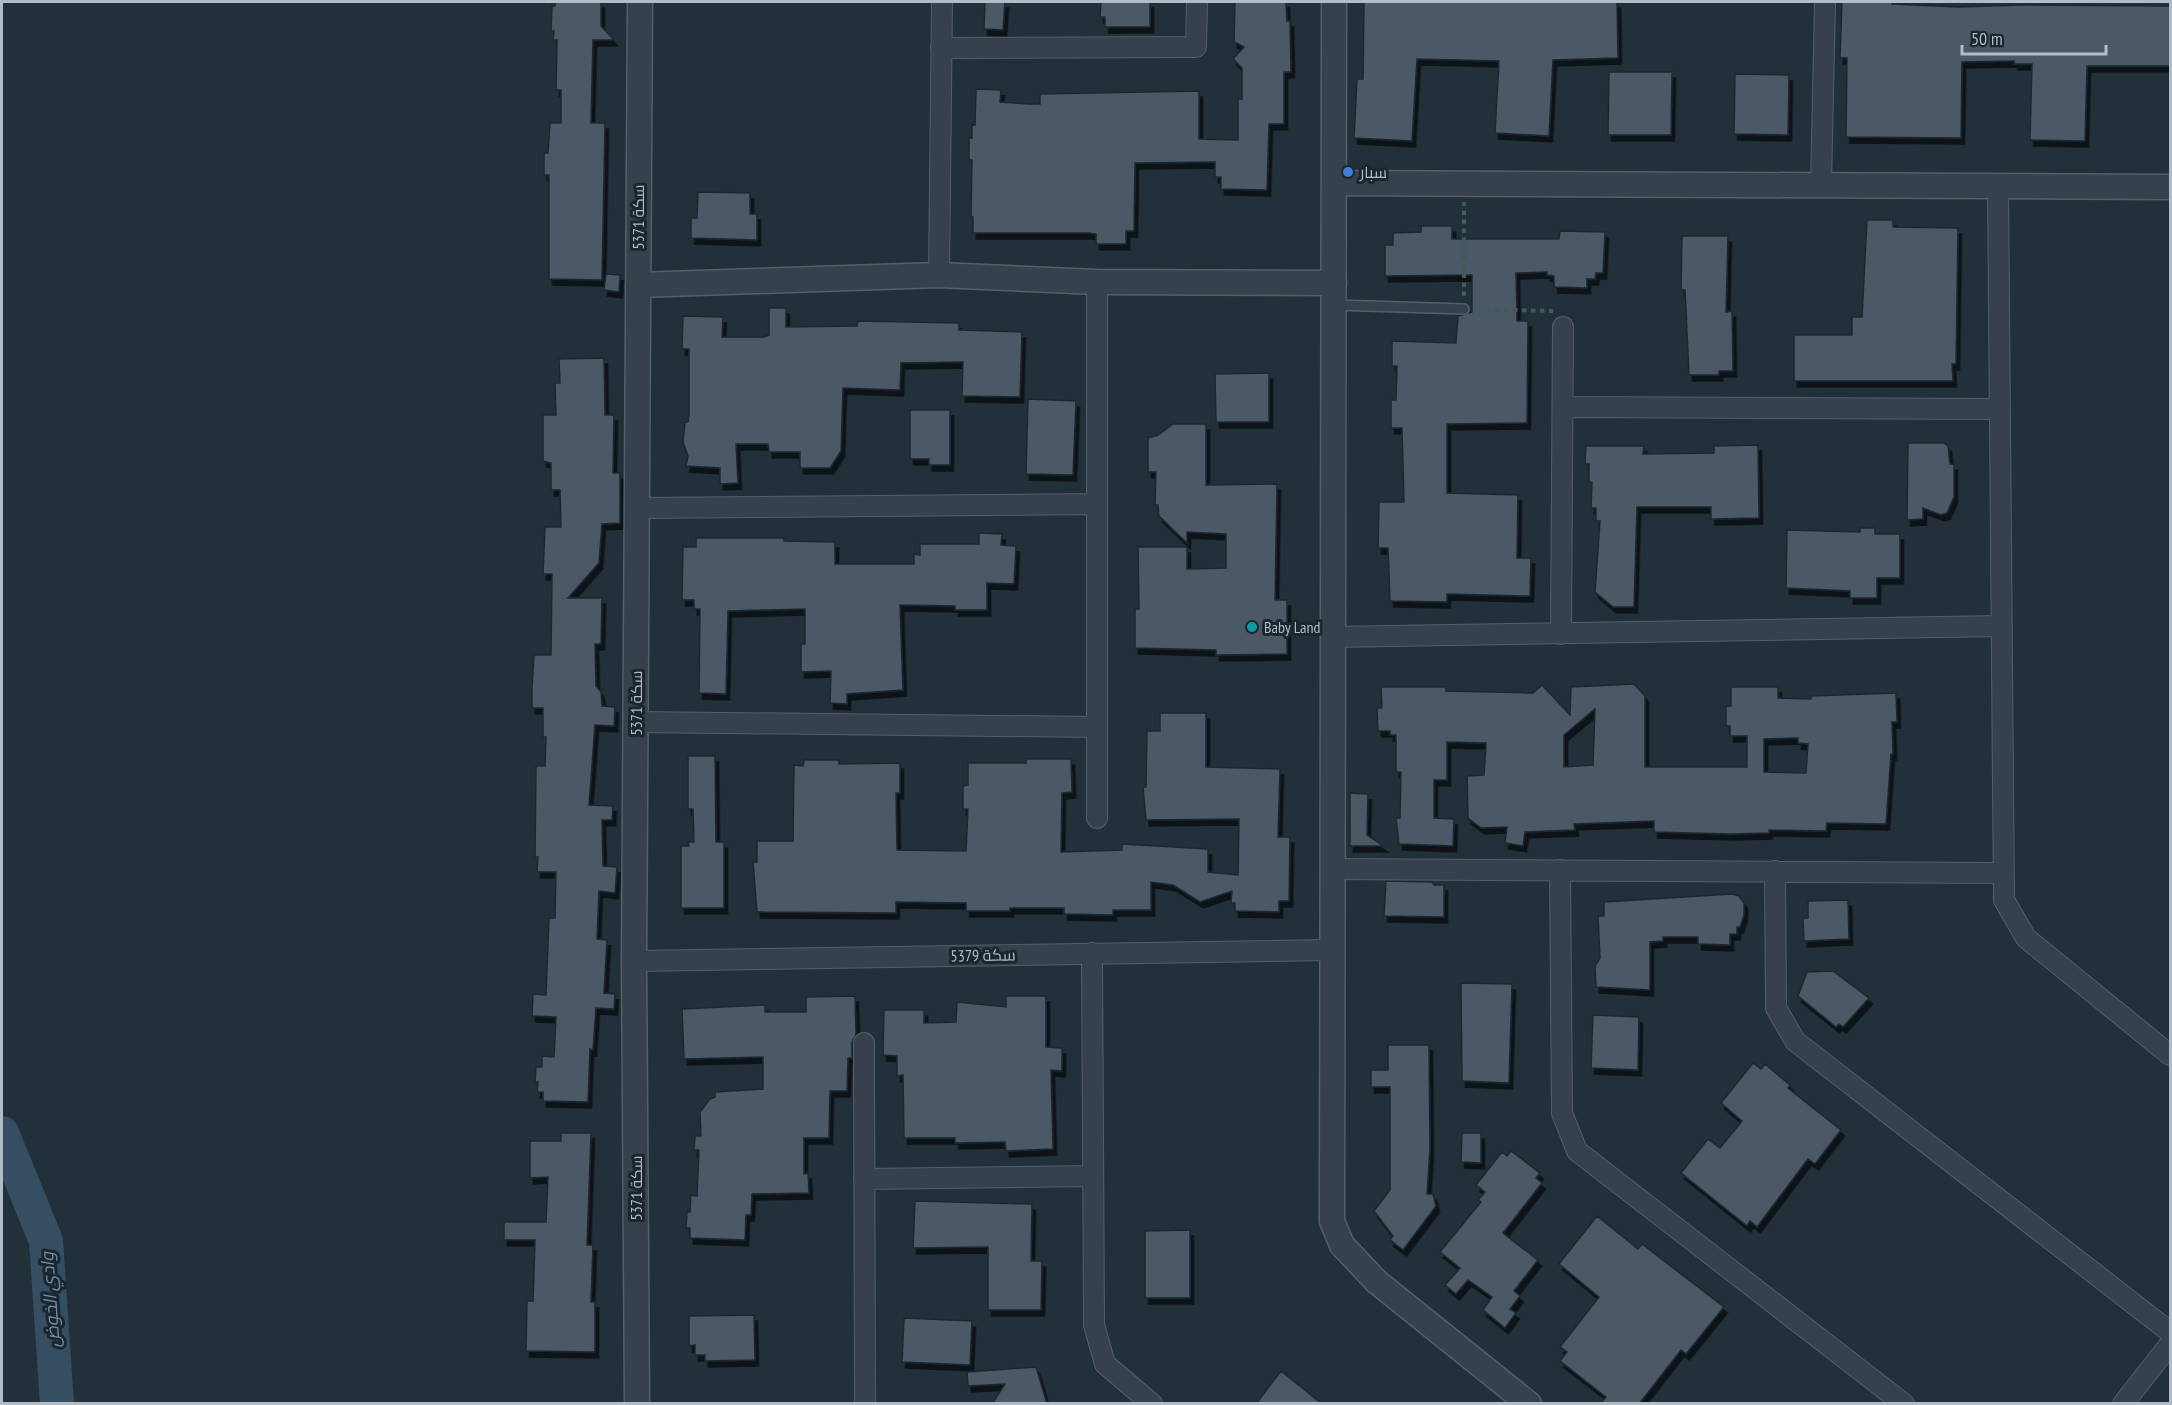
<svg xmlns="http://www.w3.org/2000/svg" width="2172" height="1405" font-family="'PT Sans Narrow',Cairo,sans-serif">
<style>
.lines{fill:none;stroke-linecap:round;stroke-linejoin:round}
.river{stroke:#364e61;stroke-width:34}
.building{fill:#4b5965;stroke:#1d2831;stroke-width:1.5;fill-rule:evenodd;filter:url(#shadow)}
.service-casing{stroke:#545f68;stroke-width:12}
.minor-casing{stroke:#545f68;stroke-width:22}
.tertiary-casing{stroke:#545f68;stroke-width:27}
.path{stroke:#445a59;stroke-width:4;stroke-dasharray:4.5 4.5;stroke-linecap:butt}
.service{stroke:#36414b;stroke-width:9}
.minor{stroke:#36414b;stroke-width:20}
.tertiary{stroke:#36414b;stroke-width:24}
.shop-dot{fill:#3f7fe0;stroke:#1b262f;stroke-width:2}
.culture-dot{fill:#0f9aa8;stroke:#1b262f;stroke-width:2}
.labels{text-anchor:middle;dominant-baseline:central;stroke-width:6;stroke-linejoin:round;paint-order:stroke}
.poi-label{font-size:16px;fill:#b1bcc6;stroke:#1b262f;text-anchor:start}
.street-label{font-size:16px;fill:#b1bcc6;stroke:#1b262f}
.water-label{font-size:18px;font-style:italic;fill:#7191aa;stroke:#1b262f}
</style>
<defs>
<filter id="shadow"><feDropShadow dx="3.5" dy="6" stdDeviation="0" flood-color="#0009"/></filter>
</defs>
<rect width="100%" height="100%" fill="#22303a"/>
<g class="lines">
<!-- river -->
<path class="river" d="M2,1133l44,108 11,163"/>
</g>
<!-- building -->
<path class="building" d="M555,2h46v24l13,14h-21l-2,83h14l-3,157 -53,-1v-104h-5v-22h4l2,-30h11v-33h-5l1,-50h-4l1,-9h-3l1,-25h3z
M985,2h20l-2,28 -19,-1z
M1101,2h49v25h-45v-10h-5z
M1235,2h51l1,19h3l1,51h-7v52h-15l-2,66 -46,-1v-12h-6v-15l-80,1 -1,68h-8v13h-30v-10l-7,-1h-116v-16h-2l1,-57h-3v-22h3v-14l3,1 1,-36 25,1 -1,12 29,2h11v-10l159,-3v48l39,1v-41h4v-31l-9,-9 11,-12 -10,-5z
M1364,2h253l1,56 -65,2 -4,76 -54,-3 4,-72 -82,-2 -5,82 -58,-3 3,-59h6z
M1842,2h51l-1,2 67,3 62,-2 149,1v60h-83l-2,75 -55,-1 2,-76h-18v-3l-52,1 -1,76 -115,-1 1,-79h-7z
M1609,72h63l-1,63h-63z
M1735,74l54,1 -1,60 -54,-1z
M698,192l52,1v21h7v26l-66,-2v-20h6z
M1867,220h26v7l65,1 -2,136h-4l1,17h-159v-46h58v-18h10z
M1421,226h31v13h107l1,-8 45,1 -2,41h-7l-1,6h-8v9l-33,-1v-11l-7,-1v-3l-31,1 1,48h11l-1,102 -80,1v69l71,2 -1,63h14l-1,38 -83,-2v8l-57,-1 -2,-53h-10l1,-46h25l-2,-74h-11v-28h5l1,-34h-5v-25l64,2 2,-27 14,-4v-37l-87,1v-31h8v-12l28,-1z
M1682,236h46l-2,76 6,-1 1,60h-14v4h-30l-4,-85h-4z
M606,274l14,1 -1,17 -15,-2z
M769,308h17v19l71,-1 1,-5 101,2v7l63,2 -2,65 -58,-1 1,-34 -62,1 -1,27 -57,-2 -2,63 -11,17h-30v-16h-31l-1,-8h-32l2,39 -18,1v-16l-34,-2 2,-10 -5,-14 2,-20h3l1,-7v-66h-7l1,-33 40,1 -1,20h42l5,-2z
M604,358l1,57h9l-1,58h7v50l-18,1 -3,39 -31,35h34l-1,46h-6l1,42 5,6 1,14 13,1 -1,19 -19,-1 -6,80 24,1 -1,14h-10l1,46 14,1 -2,26 -16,-2 -2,48 10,1 -3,53 11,1 -1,15 -18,-1 -3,42 -3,-1 -2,53 -45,-1v-9h-6l1,-10h-3l1,-15h6v-11l12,1 2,-40 -24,-1 1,-22 13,1 3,-77h6l1,-46h-19l1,-15h-3l1,-91h9l1,-29h-3v-29h-11v-20l2,-33h17l1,-81h-9l2,-47h16l-1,-37h-9v-27l-8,-2v-46h13l-1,-32h5l-1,-24z
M1269,373v49h-53l-1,-48z
M1028,399l48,2 -3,74 -47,-1z
M910,410h40v55h-21v-6h-19z
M1173,424h33v61l71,-1 -2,116h12v54l-71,1v-5l-81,-2v-39h4l-1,-62h49v22l39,-1v-34l-39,-2v11l-28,-27 -1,-11h-3l1,-33h-8v-34l10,-3z
M1908,443h36l4,3 2,18h4v33l-7,16 -6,2 -18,-7v11l-16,1z
M1758,445l1,73 -48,1v-12h-74l-3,100h-21l-18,-15 5,-71h-4v-13h-5l1,-26h-3v-18h-4l1,-18h58l-1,8 71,-1v-7z
M1860,528h15v6h25v44h-23v20h-27v-7l-64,-3 1,-58 73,2z
M979,533l23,1 -1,11 15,1 -2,38 -27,-1v27h-32v-4l-55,-1 3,85 -56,4v10l-17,-1 1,-32 -30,1v-28h4v-35l-77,2 -2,83 -27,-1 1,-84h-6v-9h-12l1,-53h13v-9h88v3l51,1v22h79v-10l6,1v-11h59z
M1634,684l11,12v71h102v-31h-17v-10h-4v-20h5v-19h47v11l33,1v-3l85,-3 1,29h-5l1,32h-2l-5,70 -59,-1 -1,8 -57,-1v3l-39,1 -76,-2v-11l-80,3 1,6 -50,2 -2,14 -18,-3 2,-16 -26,1 -13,-10 -1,-42 17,-1 2,-32 -39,-1v38h-13v38l20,1 -1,27 -54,-2 -3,-26h4l1,-46h-5v-37h-6v-4h-12l-1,-23h5l-1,-21h65v4l87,2 9,-8 28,30 1,-28zM1595,709l-2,56 -29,2v-32zM1798,738v5l10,1 -2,29 -42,-1v-33z
M1160,713h46v54l74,2 -2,68h12l-1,64h-10v11l-44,-1v-8h-4l1,-12 -32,11 -27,-17 -22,-3v28h-38v5l-49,-1v-6h-54v3h-44v-8l-70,-1v11l-139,-1 -4,-50h4v-21h36l1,-76 9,1 1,-6h35v4l61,-1v30h-4l1,57 69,1 2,-42h-5v-23l5,-1v-22h58v-4h45l1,33 -10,1 -1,59 61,-2v-6l86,5v23l30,3 1,-56 -93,1 -3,-33h3l1,-56h13z
M688,756h27l1,86h8v66h-43v-62h8l-1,-4h6l-1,-33h-5z
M1350,793l18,1 -1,41 17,11h-34z
M1386,881l46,1 2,3h10v32l-60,-1z
M1732,894l7,2 5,7v12l-4,12h-3v7h-7v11l-32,-1v-7h-35v4l-13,1v48l-54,-3 -1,-21 5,-8 -2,-42h6v-14z
M1848,900l1,39 -45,2 -1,-23h5v-17z
M1833,971l36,27 -26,29 -4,-3 -3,3 -38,-31 9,-24z
M1461,983l51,1 -3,99 -47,-2z
M855,996l1,39 -4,7v16h-4l-1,33h-17l-1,47h-25v36l4,-1 1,20 -57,1 -1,21h-5l-1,25 -55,-2v-10h-4l1,-16h3l1,-17 6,1 2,-46h-5l1,-14h6l-1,-24 10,-13 5,-2v-5l48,-3v-32l-79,2 -2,-50 83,-4v7h41v-15z
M1006,996h40v51l16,1v23l-11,-1 2,79 -47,2 -1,-9 -50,1v-5h-51l-1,-63 -6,1v-20l-14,-1 1,-45h40v13l32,-1 1,-20 49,5z
M1593,1015l46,2 -1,53 -47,-2z
M1388,1045h41l1,104 -3,45h6l3,12 -33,44 -13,-10 3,-4 -19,-25 16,-21v-103h-19v-17h17z
M1753,1063l8,6 4,-5 25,21 -2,3 53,42 -26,34 -7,-5 -51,68 -7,-6 -3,5 -66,-53 27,-34 12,9 22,-27 -21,-18z
M561,1133h30l-4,112h6l-2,57h4v50l-69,-1 1,-50h6l2,-61h-31v-18h42l2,-45 -18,1v-37h31z
M1462,1133h19v30l-20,-1z
M1511,1151l29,22 -4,5 6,5 -39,50 35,27 -24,31 6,5 -10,13 6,4 -11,15 -22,-18 9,-13 -24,-17 -12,14 -11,-9 15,-17 -20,-16 41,-50 -3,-2 7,-8 -9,-7 26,-33 5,4z
M915,1201l117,3 -1,57h11l-1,49h-53v-63l-75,1z
M1597,1216l41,33 4,-5 82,63 -38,47 -5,-4 -42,54h-39l6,-7 -46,-36 7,-9 -7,-5 39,-50 -40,-33z
M1190,1230v68h-45v-67z
M754,1315l1,45 -50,1v-6h-10v-10l-6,1v-30z
M904,1318l68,3 -2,44 -68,-3z
M1036,1367l11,37h-55l13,-20 -37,2 -1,-14z
M1281,1371l41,33h-66z"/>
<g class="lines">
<defs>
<path id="service" d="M1336,305l128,4"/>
<path id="minor" d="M941,48l255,-1 1,-45
M1821,185l4,-183
M1998,186l6,714 22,38 144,117
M939,275l3,-273
M1097,282v536
M1563,407l436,2
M637,508l460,-4
M1561,634l2,-307
M1332,637l669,-11
M636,722l461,5
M1331,869l672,4
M1560,870l2,243 15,38 327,253
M1775,871l1,137 19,33 375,291
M1092,953l2,372 11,39 47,40
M634,961l697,-11
M864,1043l1,361
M864,1179l229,-3
M2123,1404l47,-60"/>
<path id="tertiary" d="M1334,2l-2,1219 10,24 35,37 152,122
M1334,183l836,4
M638,285l301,-10 158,7 237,1
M637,1404l-3,-443 6,-959"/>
</defs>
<!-- service casing -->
<use href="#service" class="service-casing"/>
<!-- minor casing -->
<use href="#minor" class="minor-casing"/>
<!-- tertiary casing -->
<use href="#tertiary" class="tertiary-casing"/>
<!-- path -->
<path class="path" d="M1464,296v-94
M1477,309l76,2"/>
<!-- service -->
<use href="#service" class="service"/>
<!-- minor -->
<use href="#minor" class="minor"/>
<!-- tertiary -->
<use href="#tertiary" class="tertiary"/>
</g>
<!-- markers -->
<circle class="shop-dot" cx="1348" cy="172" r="6"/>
<circle class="culture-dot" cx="1252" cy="627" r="6"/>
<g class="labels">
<!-- poi labels -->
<g class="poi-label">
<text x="1360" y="172">سبار</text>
<text x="1264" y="627">Baby Land</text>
</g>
<!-- street labels -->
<g class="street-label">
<text transform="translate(638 217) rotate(-90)">سكة 5371</text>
<text transform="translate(636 703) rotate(-90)">سكة 5371</text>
<text transform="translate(983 955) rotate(-1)">سكة 5379</text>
<text transform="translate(636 1188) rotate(-90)">سكة 5371</text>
</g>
<!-- water labels -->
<g class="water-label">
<text transform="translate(50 1300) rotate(-94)">وادي الخوض</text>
</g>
</g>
<!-- border -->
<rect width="2172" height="1405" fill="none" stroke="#b1bcc6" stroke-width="6"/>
<!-- scale -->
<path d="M1962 45v9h144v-9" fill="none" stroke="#b1bcc6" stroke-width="3"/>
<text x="1971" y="45" font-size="18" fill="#b1bcc6" stroke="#1b262f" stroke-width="4.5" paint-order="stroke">50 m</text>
</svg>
